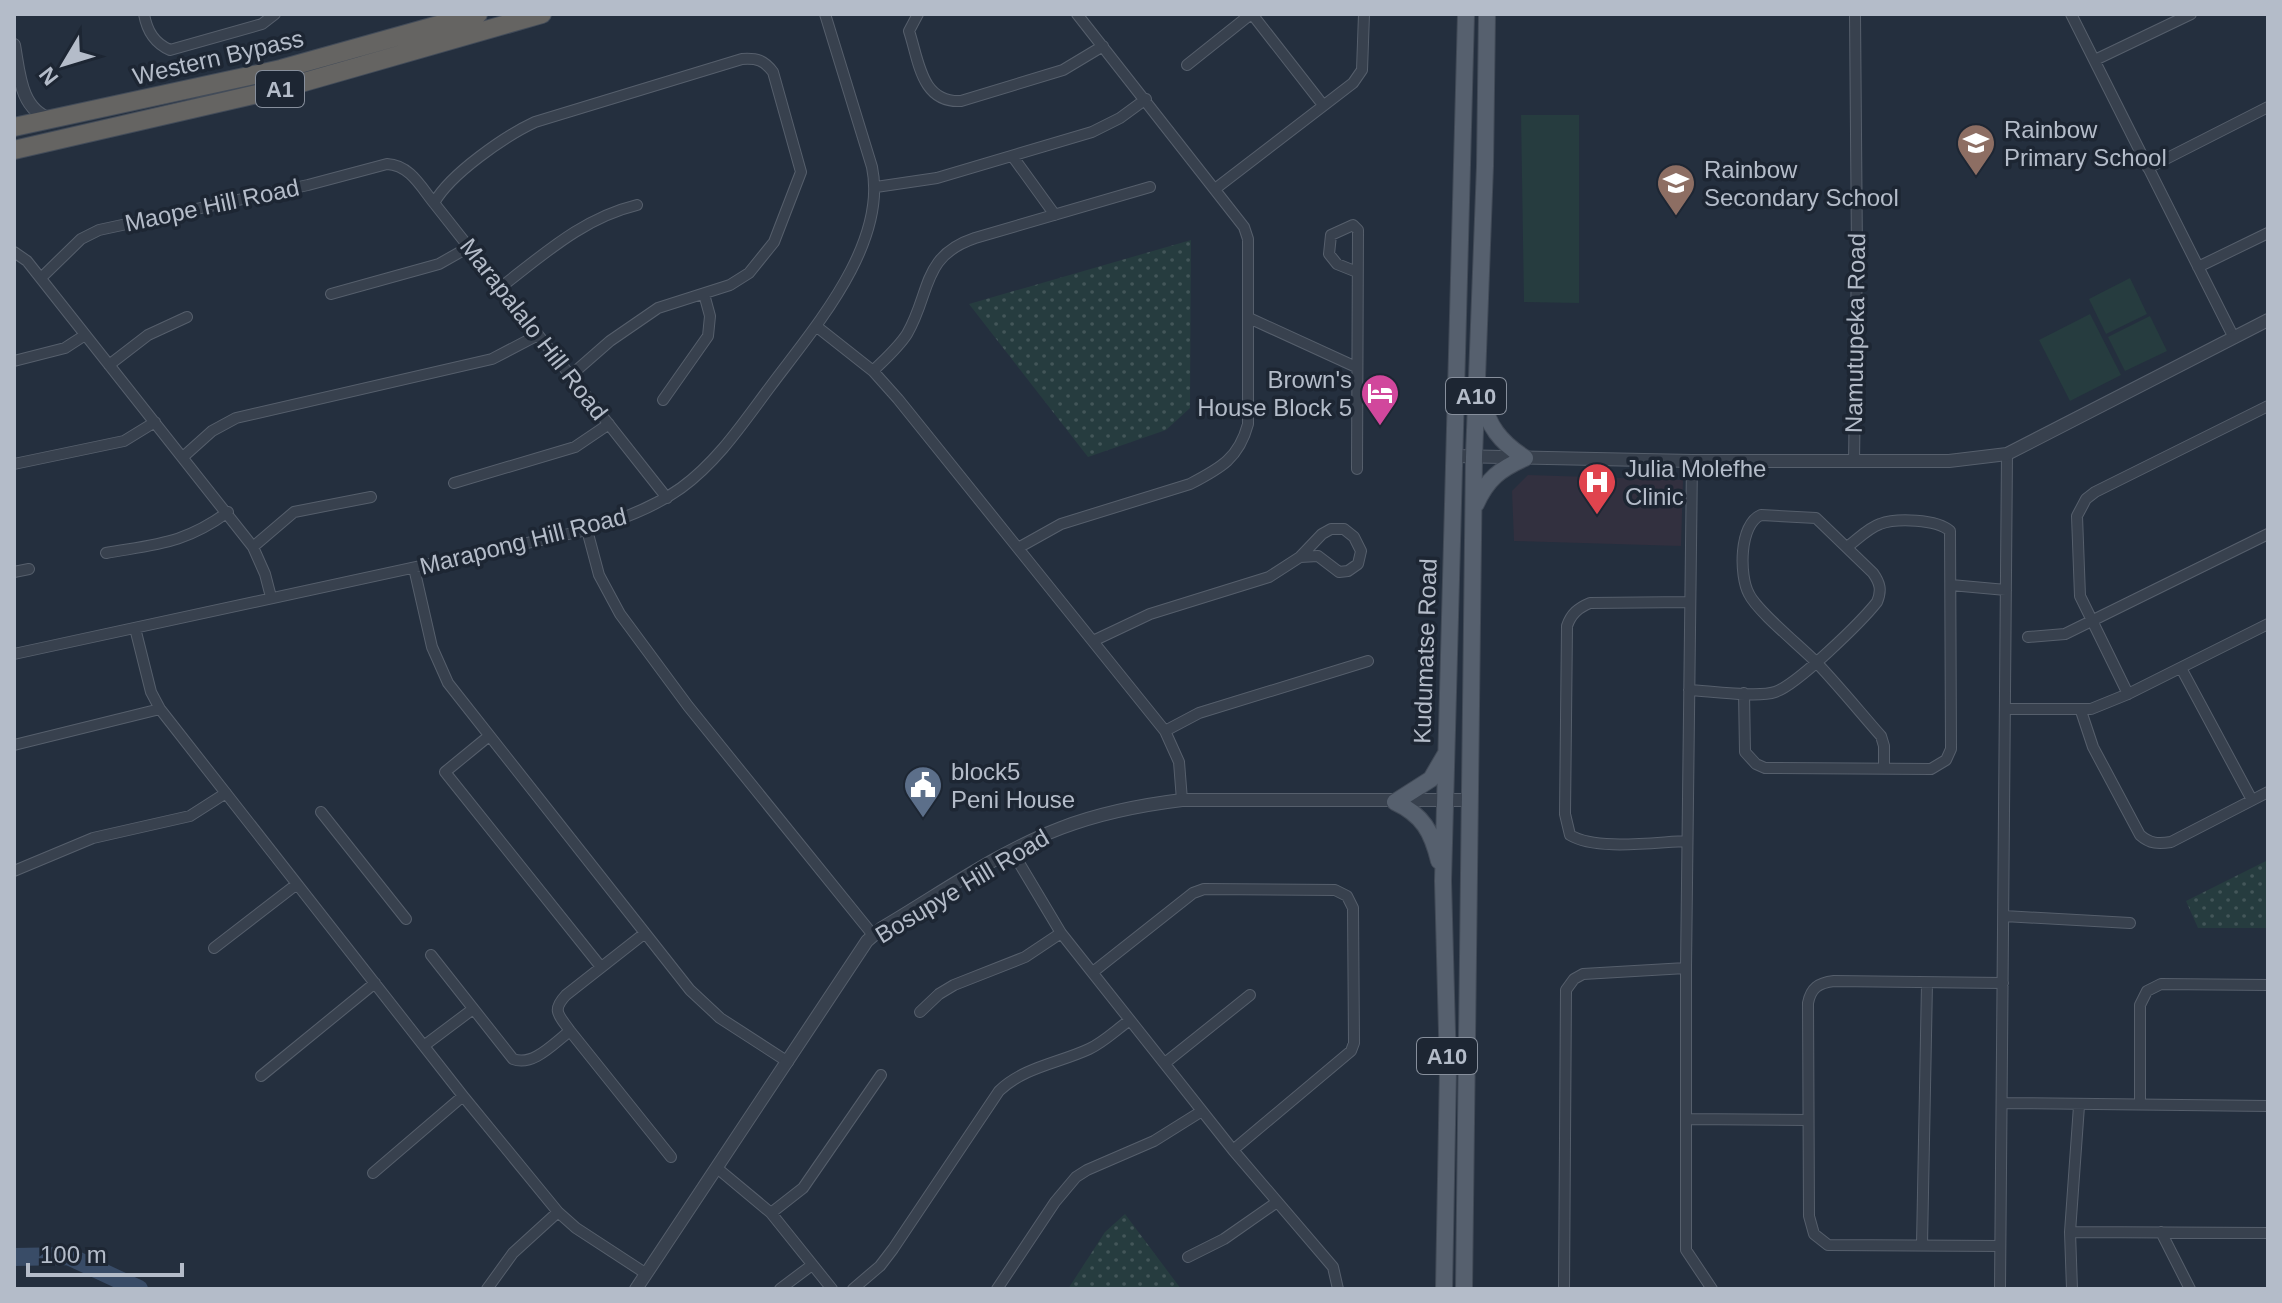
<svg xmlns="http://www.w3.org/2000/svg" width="2282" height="1303" font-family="Helvetica,sans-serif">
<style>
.medical{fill:#32303f}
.grass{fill:url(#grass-dots)}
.garden{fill:#263c3f}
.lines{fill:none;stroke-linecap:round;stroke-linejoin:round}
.river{stroke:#394c67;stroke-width:18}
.minor-casing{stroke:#565f6c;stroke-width:12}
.tertiary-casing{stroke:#565f6c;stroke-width:14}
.primary-casing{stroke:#414a57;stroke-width:18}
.trunk-casing{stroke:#434c59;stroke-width:20}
.minor{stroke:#38414e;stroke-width:10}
.tertiary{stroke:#38414e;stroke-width:12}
.primary{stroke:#56606e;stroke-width:16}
.trunk{stroke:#656462;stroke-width:18}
.labels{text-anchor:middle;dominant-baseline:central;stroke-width:7;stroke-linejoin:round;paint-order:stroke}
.shield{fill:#1d2633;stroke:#878f9c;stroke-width:2}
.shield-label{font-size:22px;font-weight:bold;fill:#b4bcc9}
.street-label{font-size:24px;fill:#b4bcc9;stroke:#1d2633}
.poi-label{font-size:24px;fill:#b4bcc9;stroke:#1d2633;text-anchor:start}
</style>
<defs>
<pattern id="grass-dots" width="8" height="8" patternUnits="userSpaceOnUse" patternTransform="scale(2)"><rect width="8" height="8" fill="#263c3f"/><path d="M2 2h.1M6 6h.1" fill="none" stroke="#435659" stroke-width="1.8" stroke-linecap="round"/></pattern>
</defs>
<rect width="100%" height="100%" fill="#242f3e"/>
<!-- medical -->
<path class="medical" d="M1528,475l155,5 -2,66 -167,-5 -2,-50z"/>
<!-- grass -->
<path class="grass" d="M1191,240l-1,168 -24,22 -78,27 -119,-153z
M2268,860v68h-70l-12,-27z
M1125,1214l56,75h-113l37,-57z"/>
<!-- garden -->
<path class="garden" d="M1521,115h58v188l-55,-1z
M2130,278l17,36 -41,20 -17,-35z
M2090,314l31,61 -51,26 -31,-61z
M2150,316l17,35 -42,20 -17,-34z"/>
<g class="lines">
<!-- river -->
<path class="river" d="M14,1257l54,-1 71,33"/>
<defs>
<path id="minor" d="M144,14c3,17 10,29 26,36l92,-26 13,-10
M918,14l-9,17c10,30 12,72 52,70l102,-31 40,-24
M1252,14l71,91
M2071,14l163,324
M2095,60l96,-46
M1187,65l64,-51
M1013,157l42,58
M2148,168l120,-61
M876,187l61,-9 155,-46 28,-14 26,-19
M1215,189l138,-106 9,-13 2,-56
M434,203c16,-29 71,-67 101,-81l207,-63c15,-1 22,1 31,13l28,100 -27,70 -25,31 -19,12 -72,23 -48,33 -40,35
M14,252l13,9 226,286 12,27 6,23
M2198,267l70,-34
M1357,272l-20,-8 -8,-10 2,-19 22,-10 5,5 -1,239
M41,278l40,-39 18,-9 209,-45 79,-21c23,1 34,23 47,39l233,295
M501,287c43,-33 82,-69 136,-82
M331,294l108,-30 30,-17
M1249,318l107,49
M816,326l57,45 25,28 267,332 14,31 3,38
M14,361l51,-13 20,-13
M109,365l39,-30 39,-18
M873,371c11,-11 25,-23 34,-37 24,-41 14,-78 68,-96l175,-51
M663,400l45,-64 2,-20 -6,-22
M183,457l29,-26 24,-13 256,-59 46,-24
M1692,461l-6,507v282l26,39
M1854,461l3,-207 -2,-240
M14,464l110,-23 31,-19
M454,483l121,-36 34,-23
M587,530l12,45 21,39 68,92 185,229
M253,547l41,-35 77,-15
M1018,548l43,-24 129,-40c31,-16 49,-26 58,-60v-185l-4,-12 -167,-213
M106,553c51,-9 78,-9 122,-41
M414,568l18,79 16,36 242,307 30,28 68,44
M14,572l15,-3
M1951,585l55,5
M135,628l16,64 9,17 303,387 95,116 18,16 69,45
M2028,637l37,-3 203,-100
M1093,641l57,-27 119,-37 31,-20 22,-23 9,-5h13l10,8 7,14 -3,13 -10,7 -9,1 -21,-16 -18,1
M14,654l573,-124c33,-10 66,-22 94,-42 37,-27 62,-65 89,-101 43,-58 118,-142 102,-220l-47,-153
M2181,668l71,132
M1689,690c20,1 69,8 86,2 22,-7 87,-71 102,-90 5,-12 3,-19 -4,-29l-57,-55 -55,-3c-22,9 -22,61 -12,79 8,17 50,51 66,67 23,24 44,50 66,75l3,10v22
M1744,693l1,59 11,12 9,4 166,1 15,-9 5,-11 -1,-218c-13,-12 -54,-13 -70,-7 -12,4 -23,16 -33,23
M2128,694l-48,-98 -3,-80 9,-17 9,-7 173,-86
M2007,709h84l37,-15 140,-70
M2081,711l12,36 47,88c10,9 19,9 31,7l97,-50
M1165,731l34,-18 169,-52
M489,736l-44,36 156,195
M14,745l146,-36
M321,812l85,107
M1687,841c-31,1 -91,10 -117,-6l-5,-21 2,-188c4,-12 11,-18 23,-23l100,-1
M1012,851l49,82 172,217 100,117 5,22
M14,871l79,-33 97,-22 36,-23
M2004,916l126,7
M645,933l-79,62c-15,16 -7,20 4,36l101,126
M214,948l83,-64
M431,955l82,104c20,8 41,-16 57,-28
M1093,972l100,-79 11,-4 131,1 12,6 6,12 1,135 -3,8 -118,99
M920,1012l19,-18 15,-9 71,-28 36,-24
M425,1045l48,-36
M1165,1063l85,-68
M261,1076l114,-93
M2002,1103l266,3
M2140,1104v-99l7,-14 14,-7 107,1
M1687,1119l121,1
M717,1168l54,45 61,76
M373,1173l90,-77
M771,1213l32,-25 78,-113
M2070,1232l198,1
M2161,1232l29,57
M1922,1245l5,-262
M2000,1246l-172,-1 -14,-11 -5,-18 -1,-213c3,-15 10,-20 26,-22l169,2
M1188,1257l36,-18 53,-37
M487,1289l26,-36 45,-41
M780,1289l32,-24
M853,1289l27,-23 13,-17 106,-158c25,-24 60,-28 90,-42 15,-7 28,-20 41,-29
M997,1289l58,-87 21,-25 11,-7 67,-29 48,-30
M1564,1289l2,-299 8,-11 9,-5 103,-6
M2000,1289l7,-835
M2072,1289l-2,-57 9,-126"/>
<path id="tertiary" d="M14,45c5,27 6,65 37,74
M1455,456l237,5h257l58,-7 261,-134
M636,1289l231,-348 15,-13c58,-34 116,-76 179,-100 39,-15 80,-23 121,-28h288"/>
<path id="primary" d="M1481,397c7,29 19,45 44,61
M1476,504c11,-25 24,-35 49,-46
M1395,802c28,13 37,30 44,59
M1395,802l36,-23 14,-24
M1444,1289l4,-220 -5,-188 23,-867
M1464,1289l10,-832 11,-291 2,-152"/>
<path id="trunk" d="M14,127l267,-58 197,-55
M14,150l273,-63 255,-73"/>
</defs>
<!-- minor casing -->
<use href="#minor" class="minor-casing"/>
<!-- tertiary casing -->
<use href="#tertiary" class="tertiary-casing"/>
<!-- primary casing -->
<use href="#primary" class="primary-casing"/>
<!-- trunk casing -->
<use href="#trunk" class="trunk-casing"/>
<!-- minor -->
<use href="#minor" class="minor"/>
<!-- tertiary -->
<use href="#tertiary" class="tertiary"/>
<!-- primary -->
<use href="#primary" class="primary"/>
<!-- trunk -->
<use href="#trunk" class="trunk"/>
</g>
<!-- icons -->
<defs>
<symbol id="school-pin" viewBox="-11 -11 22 30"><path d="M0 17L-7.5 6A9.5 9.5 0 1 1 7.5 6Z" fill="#8d6e63" stroke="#1d2633"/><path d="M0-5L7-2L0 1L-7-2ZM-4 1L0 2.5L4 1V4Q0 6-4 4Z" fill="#fff"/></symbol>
<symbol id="hotel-pin" viewBox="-11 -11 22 30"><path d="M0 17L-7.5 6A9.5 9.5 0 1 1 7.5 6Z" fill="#d1479c" stroke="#1d2633"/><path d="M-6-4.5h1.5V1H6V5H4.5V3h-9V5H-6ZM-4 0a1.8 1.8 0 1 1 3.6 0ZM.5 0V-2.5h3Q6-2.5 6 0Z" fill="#fff"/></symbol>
<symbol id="hospital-pin" viewBox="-11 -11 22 30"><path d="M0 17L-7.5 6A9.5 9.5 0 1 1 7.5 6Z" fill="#e0444e" stroke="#1d2633"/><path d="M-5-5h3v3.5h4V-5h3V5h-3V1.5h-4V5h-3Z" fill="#fff"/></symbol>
<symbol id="civic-pin" viewBox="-11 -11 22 30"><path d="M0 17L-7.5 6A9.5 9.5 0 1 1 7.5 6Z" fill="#5c6f8a" stroke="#1d2633"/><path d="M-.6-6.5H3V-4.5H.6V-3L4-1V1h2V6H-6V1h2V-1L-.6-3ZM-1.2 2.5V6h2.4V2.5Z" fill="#fff"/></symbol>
</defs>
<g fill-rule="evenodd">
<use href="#school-pin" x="1954" y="121" width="44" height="60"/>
<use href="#school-pin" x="1654" y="161" width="44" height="60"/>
<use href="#hotel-pin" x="1358" y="371" width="44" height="60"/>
<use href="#hospital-pin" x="1575" y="460" width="44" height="60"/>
<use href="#civic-pin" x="901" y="763" width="44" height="60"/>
</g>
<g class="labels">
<!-- shield labels -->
<g class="shield">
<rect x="256" y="71" width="48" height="36" rx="6"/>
<rect x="1446" y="378" width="60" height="36" rx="6"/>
<rect x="1417" y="1038" width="60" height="36" rx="6"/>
</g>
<g class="shield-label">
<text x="280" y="89">A1</text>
<text x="1476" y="396">A10</text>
<text x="1447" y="1056">A10</text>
</g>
<!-- street labels -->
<g class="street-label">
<text transform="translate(218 57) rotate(-13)">Western Bypass</text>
<text transform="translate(212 205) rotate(-12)">Maope Hill Road</text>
<text transform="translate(534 329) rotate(52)">Marapalalo Hill Road</text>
<text transform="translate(1855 333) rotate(-89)">Namutupeka Road</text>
<text transform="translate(523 541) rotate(-14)">Marapong Hill Road</text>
<text transform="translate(1425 651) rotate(-88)">Kudumatse Road</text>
<text transform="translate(962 886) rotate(-31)">Bosupye Hill Road</text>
</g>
<!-- poi labels -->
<g class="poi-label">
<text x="2004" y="129">Rainbow<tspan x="2004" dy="28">Primary School</tspan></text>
<text x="1704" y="169">Rainbow<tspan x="1704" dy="28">Secondary School</tspan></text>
<text x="1352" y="379" text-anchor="end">Brown's<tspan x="1352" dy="28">House Block 5</tspan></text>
<text x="1625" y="468">Julia Molefhe<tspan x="1625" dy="28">Clinic</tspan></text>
<text x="951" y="771">block5<tspan x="951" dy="28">Peni House</tspan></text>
</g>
</g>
<!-- border -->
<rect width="2282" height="1303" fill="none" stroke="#b4bcc9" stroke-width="32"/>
<!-- north arrow -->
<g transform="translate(64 64) rotate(232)" stroke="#1d2633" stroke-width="6" paint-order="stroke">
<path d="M0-6L14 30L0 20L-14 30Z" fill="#b4bcc9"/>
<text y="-12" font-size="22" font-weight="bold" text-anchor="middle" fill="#b4bcc9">N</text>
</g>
<!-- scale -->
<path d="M28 1263v12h154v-12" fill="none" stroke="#b4bcc9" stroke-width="4"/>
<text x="40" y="1263" font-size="24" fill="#b4bcc9" stroke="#1d2633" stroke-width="6" paint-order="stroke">100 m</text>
</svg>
